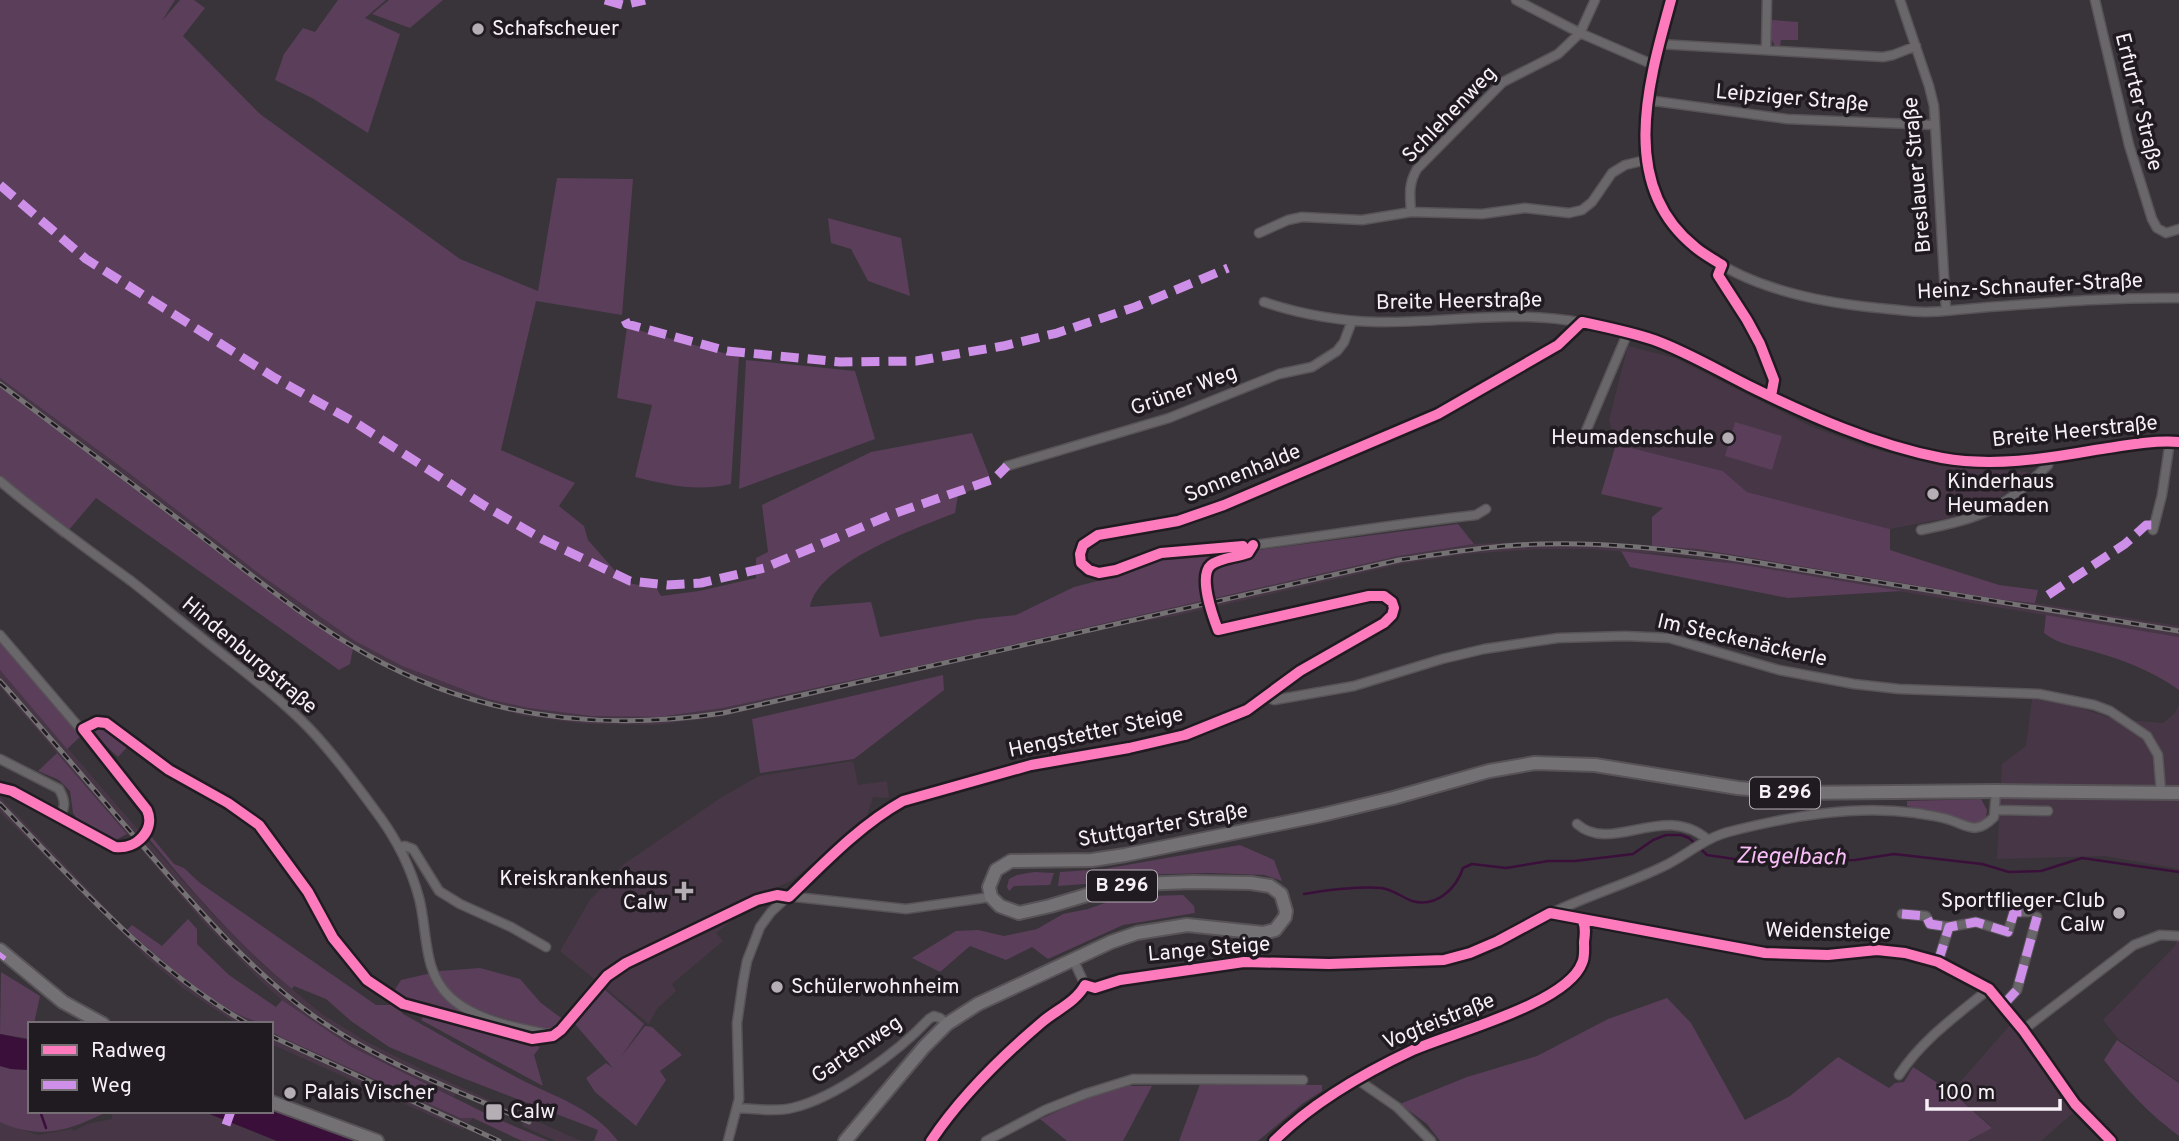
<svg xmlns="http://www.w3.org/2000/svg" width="2179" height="1141" font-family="Overpass,sans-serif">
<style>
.built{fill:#473746}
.green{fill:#5a3e5a}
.water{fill:#3a103b}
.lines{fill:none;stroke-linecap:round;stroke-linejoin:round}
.stream{stroke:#3a103b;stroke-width:2.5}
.minor-casing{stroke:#575357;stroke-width:11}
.primary-casing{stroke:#575357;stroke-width:16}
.minor{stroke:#6a676a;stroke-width:8}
.primary{stroke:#747174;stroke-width:12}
.rail-casing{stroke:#757274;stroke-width:5}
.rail{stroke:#201b20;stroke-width:2.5;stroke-dasharray:8;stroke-linecap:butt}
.quiet{stroke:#ce8fe9;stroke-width:9;stroke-dasharray:18 9;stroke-linecap:butt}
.cycleway-casing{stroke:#201b20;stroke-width:15}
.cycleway{stroke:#fd7abc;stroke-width:10}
.poi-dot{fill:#b5aeb4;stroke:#201b20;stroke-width:2.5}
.labels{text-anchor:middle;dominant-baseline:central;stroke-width:7;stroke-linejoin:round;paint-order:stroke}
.shield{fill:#201b20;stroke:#b7b0b6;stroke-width:2}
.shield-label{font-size:19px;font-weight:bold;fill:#f8f0f7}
.poi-label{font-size:21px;fill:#f8f0f7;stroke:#201b20;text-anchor:start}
.street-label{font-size:21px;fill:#f8f0f7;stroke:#201b20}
.water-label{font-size:23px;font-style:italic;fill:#f8bdf7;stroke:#201b20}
</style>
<rect width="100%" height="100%" fill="#393439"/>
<!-- built -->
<path class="built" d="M1628,346l47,12 135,68 59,22 71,18 90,6 -29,25 -25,12 -28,9 -58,11 -143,-37 -24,-21 -107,-27 -7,-24z
M0,378l121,89 141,109 93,65 47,25 86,33 40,9 63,8 68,1 64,-9 195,-42 481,-110 75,-12 78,-3 144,8 307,51 32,3 144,23v11l-495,-81 -95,-7h-50l-72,5 -66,10 -226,52 -48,8 -408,93 -64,8 -70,-1 -61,-8 -76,-21 -35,-15 -60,-31 -96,-67 -257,-195z
M0,670l141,163 -5,4 -3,2 -6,-5 -127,-147z
M2032,699l42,7 40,13 49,4 12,-10 4,-8v164l-74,-13 -108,3 5,-95 24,-18z
M853,761l5,24 29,-4 2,17 -16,-1 -7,22 -75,62 -57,26 4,9 -22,17 7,8 -51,43 4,7 -19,18 -8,15 -89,-73 30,-51 34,-36 98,-67 37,-21z
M0,797l127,133 43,38 41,29 47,27h-21l-54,-36 -36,-30 -147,-146z
M147,840l66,75 51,51 58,48 45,28 60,30 154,69h-25l-34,-15 1,-5 -67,-28 -2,4 -102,-50 -39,-26 -31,-21 -20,-18 -58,-59 -65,-76z
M2179,930v152l-61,-43 -15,-19 72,-74z
M2012,1023l48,74 14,15 -33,29h-71l22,-14 -40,-36z
M271,1031l189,87h13l-10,12 -192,-86z
M112,1111l45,3 2,-3h43l75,30h-277v-19l38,13 34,-6 2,2 13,-7 25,-5z"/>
<!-- green -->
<path class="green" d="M0,0h175l-13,21 18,-21h14l11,8 -22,28 77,78 200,145 78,32 19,-113 76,1 -11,136 -86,-14 -35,149 74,33 -16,23 25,20 4,14 37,42 32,7 4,7 38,-5 57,-13v-20l12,-6 -6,-47 109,-53 101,-19 17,42v9l-31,11 -3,18c-38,15 -137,50 -145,94l61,-5 9,35 98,-18 38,-4 58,-28 43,-11 44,-17 66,-5 231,-30 16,20 -75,12 -481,110 -195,42 -64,9 -68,-1 -63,-8 -40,-9 -86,-33 -47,-25 -93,-65 -141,-109 -121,-89z
M338,0h48l-21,18 35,16 -32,99 -56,-35 -37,-18 9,-26 19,-26 12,4z
M389,0h54l-33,28 -38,-14z
M1772,20l26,2v18h-17l-1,6h-5l-4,-7z
M828,218l73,20 9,58 -42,-15 -17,-32 -20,-6z
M627,327l112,30 -8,127c-34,8 -63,1 -96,-7l17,-72 -35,-7z
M746,360l109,11 20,68 -136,50z
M0,387l257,195 96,67 -3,15 -11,6 -243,-172 -34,40 -62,-52z
M1735,422l47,14 -10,34 -47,-14z
M1616,444l107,27 24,21 143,37v21l109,35 39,5 -3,13 -31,-3 -307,-51 -45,-3v-29l11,-9 -62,-14z
M1621,551l117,13 164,27 -114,7 -158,-31z
M2046,615l133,22v53c-25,-18 -55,-30 -84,-38 -19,-6 -36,-7 -51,-19z
M0,642l82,93 -15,14 -67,-79z
M943,675l1,15 -90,69 -94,14 -8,-54z
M96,727h10l24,17 -12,13 -27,-25z
M57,753l70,81 -13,7 -35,-19 -6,-9 -3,-22 -11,-11 -21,-9z
M1981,799l6,11 -1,7 -7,7h-8l-31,-11 -33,-7v-5z
M151,836l23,28 10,4 16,15 176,122h19l8,9c39,21 76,44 115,64 36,19 75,29 100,63h-24l4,-11 -138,-53 -71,-30 -38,-26 -25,-22 -32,-13 -2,3c-54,-44 -99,-97 -143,-150z
M1240,845l34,15 8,21 -18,-6 -55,-2 -79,2 -45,9 -27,2 2,-14 44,-3z
M1034,872l20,1 -4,12 -36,1 -5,5 -2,-4 2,-8 8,-4z
M1183,895l11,11 1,7 -72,12 -75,34 -16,-12 -26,13 -36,-14 -30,26 -28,-14 44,-27 22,-1 26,6 33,-7 26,-15 25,-5 33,-12z
M188,919l9,10v15l32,31 47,32 6,-7 70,47 141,70 56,24h-27l-49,-23h-13l-179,-81 -10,-6v-7c-39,0 -113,-67 -144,-94l5,-5 30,21z
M480,968l40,11 21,24 23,17 -11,13 -73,-22 -3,9 -70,-17 -15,-9 9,-14 39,-9z
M1,972l39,24 -6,28h-4v15l-30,-5z
M603,988l41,36 -24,34 25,-32 7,1 30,28 -22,16 6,9 -30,46 -41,-34 -9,-14 20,-15 7,5 -39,-45z
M1667,998l24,25 54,97 45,-24 48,-39 51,31 6,-5 9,-1 9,-15 40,26 39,35 -24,13h-528l-13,-17 -27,-20 67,-27 70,-21 71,-37z
M423,1017l117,30 -6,8 9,31 -122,-66z
M2117,1040l62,43v53c-30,-22 -53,-47 -75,-76z
M0,1066l11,3 19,1v41h79c-39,19 -67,30 -109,11z
M1200,1084l122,1v6l-20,13 -44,37h-79z
M1129,1086h23l-29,55h-56l-27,-22 45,-20z"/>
<!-- water -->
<path class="water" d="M0,1034l30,6v30l-19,-1 -11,-3z
M271,1110l86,31h-80l-75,-30z"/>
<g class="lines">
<!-- stream -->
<path class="stream" d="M1304,894c21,-4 57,-8 78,-6 11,2 20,9 30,13 24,7 44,-12 51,-33l9,-4 34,4 42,-7h27l58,-7 20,-14 13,-5h15l8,3 18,17 48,7 100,-2 39,-6 88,10 27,8 32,-1 41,-13 97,14
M40,1111l6,17"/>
<defs>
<path id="minor" d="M1516,0l64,33 74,32
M1671,0c-14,51 -34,107 -25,161 19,108 138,138 232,147 15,1 32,4 47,4 18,0 36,-3 53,-4 67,-5 134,-11 201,-10
M1900,0l29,86 5,20 12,204
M2095,0l34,145 23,74 5,9 9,5 13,-4
M1659,44l224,13 10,-2 23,-9
M1766,50l1,-50
M1647,100l140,19 148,6
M1411,212c-1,-16 -3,-28 6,-43l86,-87 55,-28 22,-21 15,-33
M1259,233l29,-13 14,-3 60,3 49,-8 71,2 43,-6 44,5 13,-3 10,-8 20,-29 13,-8 21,-5
M1722,265l-4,10 29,45 13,24 14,36 -3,16
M1264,302c36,12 76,19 114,20 69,1 136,-13 205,1 40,7 79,18 116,36 17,8 34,19 51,28 61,29 126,58 193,71 50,9 102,1 152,-8 28,-4 56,-10 84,-8
M1585,440l1,-9 42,-99
M1007,466l162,-48 110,-44 33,-7 25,-16 7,-9 8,-21
M0,481c42,36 86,67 131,100 22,17 44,36 66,53 37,30 76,58 110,92 27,28 50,60 73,91 18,25 31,51 39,81 9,33 3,73 31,99 24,23 67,31 98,37
M1486,509l-10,6c-82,9 -164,23 -246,33 -21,2 -43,2 -64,5 -29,4 -60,33 -85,10l-1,-9 3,-9 15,-10 80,-14 46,-16 214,-91 120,-69 24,-23
M1921,530c61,-12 83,-21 127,-65l2,-8
M2153,530l9,-35 8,-54
M0,635l137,160c5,7 12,15 13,24 2,18 -20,30 -35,28l-103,-56 -12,-3
M1267,697l7,3 80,-14 88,-27 42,-10 74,-11 67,-2 44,2 110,32 75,14 45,5 140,5 55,11 16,6 37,25 11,19 3,37
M83,729l14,-7 9,1 63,47 59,33 31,22 49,67 25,46 34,42 36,24 129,35 21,-3 8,-6 46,-54 19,-13 131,-63 20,-5 129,14 85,-12
M0,759l59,30c6,11 7,17 1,28
M1997,810l51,1
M1577,824c35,31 87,-23 131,16
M400,847l5,-1 8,3 26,42 21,13 51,23 35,20
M1553,914l212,39 63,2 49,-5 28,3 33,9 51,27 15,15 71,100 36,37
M1902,914l24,2 4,8 19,3
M1073,959l12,26c4,1 7,3 10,3 8,0 18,-7 25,-9 34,-8 71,-10 105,-14 78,-11 167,12 243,-12 31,-9 57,-28 86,-41 35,-17 73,-28 108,-45 24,-11 43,-30 70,-36 60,-15 122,-26 184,-18 10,2 21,3 31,6 21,6 28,17 47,-2l2,-26
M1938,962l11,-35 27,-5 32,10 6,-20h14
M2004,1004l13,-14 20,-73
M2023,1030l111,-85 26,-10 19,1
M1899,1075c23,-35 58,-60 90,-86
M1358,1080l39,27 34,34
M737,1108c18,1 38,4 55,0 44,-10 106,-56 137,-89l5,-3 6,2 7,6
M728,1141l11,-42 -2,-76 6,-41 4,-21 13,-34 11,-15 58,-54 57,-47 17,-10 40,-12 88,-24 98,-17 56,-13 30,-11 32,-14 53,-39 84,-48 8,-8 2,-7 -2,-6 -8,-6h-15l-151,34
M931,1141c30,-45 69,-83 110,-118 15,-13 35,-21 44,-38
M986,1141l59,-31 40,-16 48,-15 170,1
M1274,1141c38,-38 90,-68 139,-91 38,-17 154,-46 169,-87 3,-6 2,-15 2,-21 1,-8 2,-14 -1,-21"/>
<path id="primary" d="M0,950l63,52 40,22
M271,1102l106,39
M845,1141l79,-94 23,-23 31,-20 133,-62 26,-9 50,-8 76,8 12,-3 10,-13 1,-6 -5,-17 -11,-8 -19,-3 -58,-1 -56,2 -23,3 -64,19 -31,7 -19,-7 -9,-9 -2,-10 7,-17 15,-9 81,-1 33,-5 197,-40 71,-17 96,-27 46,-8 60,2 143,23 55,5 203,-2 183,2"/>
</defs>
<!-- minor casing -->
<use href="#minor" class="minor-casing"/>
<!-- primary casing -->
<use href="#primary" class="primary-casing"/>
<!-- minor -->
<use href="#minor" class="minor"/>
<!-- primary -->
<use href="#primary" class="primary"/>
<defs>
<path id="rail" d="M0,384c69,52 138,104 206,156 52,40 103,82 160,114 111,63 233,78 357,59l676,-153c48,-7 95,-15 144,-16 60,-2 121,5 181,13l455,74
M0,681c48,54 95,110 142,164 54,62 106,124 173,172 66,46 141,73 214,105
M0,804c79,82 148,162 248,220
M271,1036l228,105"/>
</defs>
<!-- rail casing -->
<use href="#rail" class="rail-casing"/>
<!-- rail -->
<use href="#rail" class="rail"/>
<!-- quiet -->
<path class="quiet" d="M605,0l18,5 22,-5
M0,185l86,74 189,119 81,45 129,83 59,34 86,41 37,4 34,-2 63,-15 129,-54 101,-35 13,-13
M625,320l2,4 100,27 113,11 76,-1 87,-15 54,-13 78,-26 93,-39
M2048,595l77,-51 21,-19h6
M1902,914l24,2 4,8 19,3
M0,958l3,-4
M1938,962l11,-35 27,-5 32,10 6,-20h14
M2004,1004l13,-14 20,-73
M226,1125l5,-14"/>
<defs>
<path id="cycleway" d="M1671,0c-22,80 -54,185 24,247 8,7 18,12 27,18l-4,10 29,45 13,24 14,36 -3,16
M1243,546l-82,7 -45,17 -17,3 -10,-3 -8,-7 -1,-9 3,-9 15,-10 80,-14 46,-16 214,-91 120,-69 24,-23c24,5 48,10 72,18 33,12 63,30 95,46 61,30 126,59 193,72 50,9 103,1 153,-8 28,-4 56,-10 84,-8
M0,788l12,3 103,56c21,3 41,-17 32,-37l-64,-81 14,-7 9,1 63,47 59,33 31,22 49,67 25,46 34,42 36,24 129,35 21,-3 8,-6 46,-54 19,-13 131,-63 20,-5 12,2c35,-34 71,-72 114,-96l128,-36 98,-17 56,-13 62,-25 53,-39 84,-48 8,-8 2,-7 -2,-6 -8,-6h-15l-151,34c-5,-13 -20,-54 -7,-65 8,-7 26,-8 37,-12l5,-8
M931,1141c30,-45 69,-83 110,-118 15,-13 35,-21 44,-38l10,3 25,-8 124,-18 85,2 115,-4 26,-7 28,-12 52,-28 215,40 63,2 49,-5 28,3 33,9 51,27 34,41 52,74 36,37
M1274,1141c38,-38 90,-68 139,-91 38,-17 154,-46 169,-87 3,-6 2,-15 2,-21 1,-8 2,-14 -1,-21"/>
</defs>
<!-- cycleway casing -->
<use href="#cycleway" class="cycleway-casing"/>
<!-- cycleway -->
<use href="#cycleway" class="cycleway"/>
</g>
<!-- markers -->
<g class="poi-dot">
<circle cx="478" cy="29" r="7"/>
<circle cx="1728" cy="438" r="7"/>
<circle cx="1933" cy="494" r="7"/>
<path d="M680.5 880.5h7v7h7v7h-7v7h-7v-7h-7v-7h7z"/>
<circle cx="2119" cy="913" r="7"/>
<circle cx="777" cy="987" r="7"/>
<circle cx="290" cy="1093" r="7"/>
<rect x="485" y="1103" width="18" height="18" rx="3.5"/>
</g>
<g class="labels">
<!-- shield labels -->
<g class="shield">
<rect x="1750" y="777.5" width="70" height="31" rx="5"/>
<rect x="1087" y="870.5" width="70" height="31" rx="5"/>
</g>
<g class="shield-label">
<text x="1785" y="793">B 296</text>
<text x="1122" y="886">B 296</text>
</g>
<!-- poi labels -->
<g class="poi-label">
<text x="492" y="29">Schafscheuer</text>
<text x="1714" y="438" text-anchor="end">Heumadenschule</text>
<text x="1947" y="482">Kinderhaus<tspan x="1947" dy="24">Heumaden</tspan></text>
<text x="668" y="879" text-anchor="end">Kreiskrankenhaus<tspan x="668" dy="24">Calw</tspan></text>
<text x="2105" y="901" text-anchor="end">Sportflieger-Club<tspan x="2105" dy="24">Calw</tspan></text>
<text x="791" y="987">Schülerwohnheim</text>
<text x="304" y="1093">Palais Vischer</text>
<text x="510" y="1112">Calw</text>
</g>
<!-- street labels -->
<g class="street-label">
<text transform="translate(1792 99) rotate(5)">Leipziger Straße</text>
<text transform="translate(2138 102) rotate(76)">Erfurter Straße</text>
<text transform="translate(1450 115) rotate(-46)">Schlehenweg</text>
<text transform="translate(1918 175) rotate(-95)">Breslauer Straße</text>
<text transform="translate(2030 287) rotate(-3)">Heinz-Schnaufer-Straße</text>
<text transform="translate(1459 302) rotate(-1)">Breite Heerstraße</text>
<text transform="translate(1184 391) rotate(-20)">Grüner Weg</text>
<text transform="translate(2075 432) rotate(-6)">Breite Heerstraße</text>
<text transform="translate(1243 474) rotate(-22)">Sonnenhalde</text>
<text transform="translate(1742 641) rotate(13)">Im Steckenäckerle</text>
<text transform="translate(249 656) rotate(40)">Hindenburgstraße</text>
<text transform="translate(1096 733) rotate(-12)">Hengstetter Steige</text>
<text transform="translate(1163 826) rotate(-10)">Stuttgarter Straße</text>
<text transform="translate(1828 932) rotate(1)">Weidensteige</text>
<text transform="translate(1209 950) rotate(-5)">Lange Steige</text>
<text transform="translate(1439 1022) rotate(-22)">Vogteistraße</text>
<text transform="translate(857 1050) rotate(-34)">Gartenweg</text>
</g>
<!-- water labels -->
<g class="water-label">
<text transform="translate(1791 858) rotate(1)">Ziegelbach</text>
</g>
</g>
<!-- legend -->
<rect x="28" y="1022" width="245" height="91" fill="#201b20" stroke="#767076" stroke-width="2"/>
<rect x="42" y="1045" width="35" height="10" fill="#fd7abc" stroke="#767076" stroke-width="2"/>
<text x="91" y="1057" font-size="21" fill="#f8f0f7">Radweg</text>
<rect x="42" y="1080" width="35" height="10" fill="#ce8fe9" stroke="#767076" stroke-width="2"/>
<text x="91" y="1092" font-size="21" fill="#f8f0f7">Weg</text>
<!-- scale -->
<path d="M1927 1099v10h133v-10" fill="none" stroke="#f8f0f7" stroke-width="3.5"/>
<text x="1938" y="1099" font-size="21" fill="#f8f0f7" stroke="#201b20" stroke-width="5" paint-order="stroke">100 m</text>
</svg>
